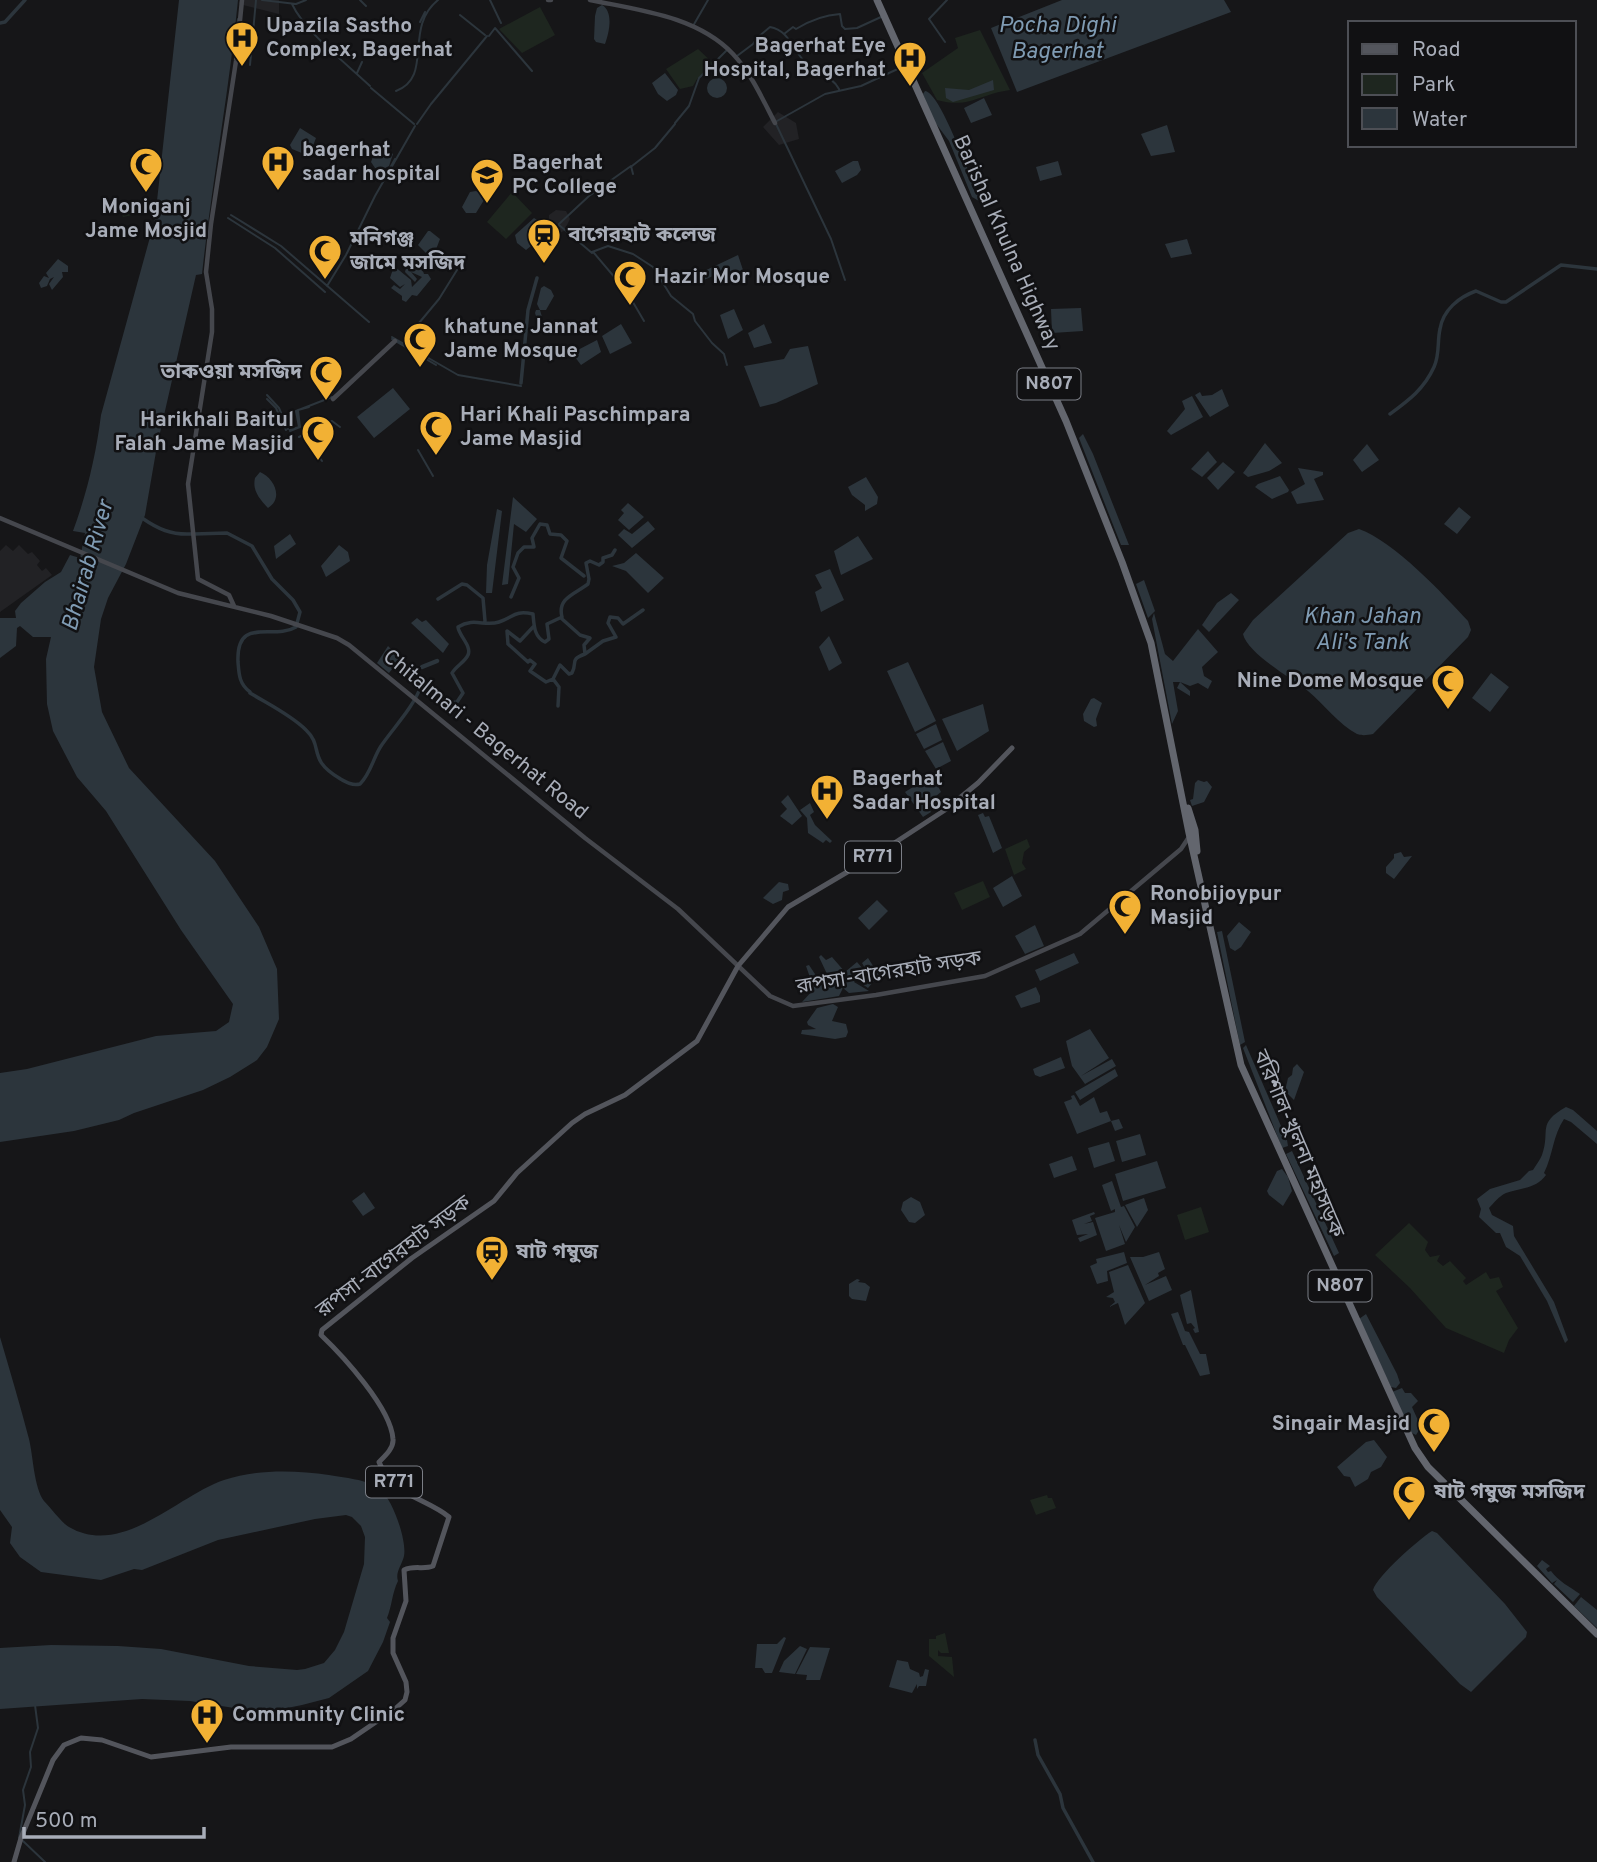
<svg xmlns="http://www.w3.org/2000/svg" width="1597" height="1862" font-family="Overpass,'Noto Sans Bengali',sans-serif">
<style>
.built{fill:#222225}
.green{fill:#1e261f}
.water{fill:#2c353c}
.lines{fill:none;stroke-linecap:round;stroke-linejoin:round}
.stream{stroke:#2c353c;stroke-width:2}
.canal{stroke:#2c353c;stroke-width:3.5}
.river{stroke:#2c353c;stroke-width:4.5}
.secondary{stroke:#45474d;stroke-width:4.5}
.primary{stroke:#53555c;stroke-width:5}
.highway{stroke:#63666e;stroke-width:7}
.labels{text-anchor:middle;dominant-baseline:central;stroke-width:5;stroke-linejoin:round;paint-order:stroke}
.shield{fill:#111113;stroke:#7b7e86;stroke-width:2}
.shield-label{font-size:19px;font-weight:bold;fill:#a8adb8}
.poi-label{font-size:21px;font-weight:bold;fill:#a8adb8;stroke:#111113;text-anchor:start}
.street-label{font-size:21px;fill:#a8adb8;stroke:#111113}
.water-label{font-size:23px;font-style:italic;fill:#7f9bb3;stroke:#111113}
</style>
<rect width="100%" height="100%" fill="#161618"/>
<!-- built -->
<path class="built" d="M240,0h39v14l-40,-10z
M778,112l18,11 3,16 -20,6 -16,-18z
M556,210l10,1 4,8 -6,12 -7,3 -8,-4v-15z
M6,545l7,6 6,-6 9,9 4,-2 8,9 -3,4 5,6 4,-3 6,7 -52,37v-61z"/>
<!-- green -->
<path class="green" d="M540,7l15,28 -33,18 -23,-24z
M980,30l30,60c-30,4 -41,19 -73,10l-15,-27 36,-25 -3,-10z
M698,49l15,14 -16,16 -4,7 -13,3 -14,-20z
M512,192l20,21 -26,26 -19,-17z
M135,200v4h9l-2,9 -19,4 -6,-14z
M1027,839l3,8 -6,5 -2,11 4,6 -12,6 -9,-26z
M983,881l7,16 -28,13 -8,-17z
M1201,1207l8,25 -24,8 -8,-25z
M1409,1223l19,19 -3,8 5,7 10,-2 -3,6 6,5 7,-5 16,17 -3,3 3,4 20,-13 4,7 9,-2 4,10 -7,4 22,37 -9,12 -5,13 -58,-25 -36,-40 -35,-33z
M1047,1495l1,3h4l4,10 -20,7 -6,-15z
M945,1633l4,20h-8l-3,-3v6l14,1 2,20 -25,-21v-17h7v-3z"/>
<!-- water -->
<path class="water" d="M179,0h59c-9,92 -26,182 -36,274l-6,1 -39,171 -12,69 -19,49 -18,34 -7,21 -7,48 8,45 27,56 86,93 44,66 18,42 2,50 -12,28 -10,13 -27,17 -27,13 -69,23 -15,7 -45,11 -74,11v-69l27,-4 129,-33 60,-5 13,-9 4,-18 -52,-74 -75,-119 -29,-34 -24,-46 -6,-27 -1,-45 5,-22h-18l-13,-11 -3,2 -1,18 -16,12v-40h16l-1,-7 6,-8 24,-21 16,-10 9,-17 10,3 5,-25 -12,-2c14,-38 23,-76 28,-116l54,-196z
M1062,0h162l7,12 -214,80 -26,-64z
M602,5c12,7 7,28 3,39l-9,-2 -2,-3 1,-23 2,-8z
M665,73l13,17 -2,5 -9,6 -9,-7 -6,-11z
M707 88a10 10 0 1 1 20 0a10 10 0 1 1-20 0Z
M993,80l1,10 -41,12 -7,-4 -1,-10 24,2z
M925,91c14,2 36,64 44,80l-2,5 5,4 1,9 7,5 -1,7 -7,-4 -23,-56 -15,-20 -11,-27z
M984,98l8,17 -21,8 -7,-15z
M1167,125l8,27 -24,4 -10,-22z
M300,128l16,10 -7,18 -17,-7 -2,-4z
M381,144l12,10 -4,12 -8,4 -6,-2 -4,-6 5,-13z
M853,161h5l3,9 -4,5 -15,8 -7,-12z
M1058,161l4,14 -22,6 -4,-14z
M476,191l6,3 2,6 -8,13h-10l-4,-6 8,-15z
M534,218l6,4 7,11 -21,17 -9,-7 -2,-8z
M428,231h2l10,8 -5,13 -6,4 -11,-11z
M1187,239l5,15 -21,4 -6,-14z
M738,255l5,15 -16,5 -3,-5 -11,3v3l-9,4 -4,-7z
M58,259l10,7v6h-6l1,5 -11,13 -3,-6 5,-7 -4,2 -3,7 -6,2 -2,-5 5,-7 5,2 -3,-5z
M411,263l11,5 2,6h4l3,5 -14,17 -5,-1 -6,7 -4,-2v-4l-11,-8 3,-3 6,4 5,-5 -5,3 -10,-9 4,-12 17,14 1,7 10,-10 -11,-5 6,7 -2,3 -10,-10 1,-4 4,2 -1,-5z
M544,286l7,4 3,6 -8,14h-6l2,7 -4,5 -3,-9 1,-3h4l-3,-6 4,-16z
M1081,308l2,23 -31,2 -1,-24z
M734,309l9,21 -15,9 -8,-24z
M621,324l11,19 -22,11 -8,-18z
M764,324l8,19 -18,5 -6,-15z
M597,340l4,12 -20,13 -9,-12z
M808,346l10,38 -42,19 -16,4 -16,-41 40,-7 6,-10z
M393,388l17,21 -36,29 -17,-21z
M1222,389l7,17 -19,11 -15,-22 5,-3 2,4 10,-1z
M1192,396l11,21 -32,18 -4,-4 18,-22 -3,-8z
M1083,434l10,20 36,91h-8l-42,-107z
M1265,443l17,20 -13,8 -21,6 -5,-4z
M1367,444l12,16 -17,12 -9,-12z
M1208,451l9,11 -15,15 -11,-8z
M1223,462l12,10 -17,18 -11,-12z
M1298,468l25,4v3l-9,4 10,21 -27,4 -6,-12 14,-8z
M260,472c14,6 24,26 8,36 -8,-9 -16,-17 -13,-30z
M1280,476l9,14 -1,2 -16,7 -17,-12 3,-3z
M866,477l12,20 -1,7 -12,7v-6l-13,-10 -4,-8z
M513,497l24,22 -11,13 -12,-8 -6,60 -6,1z
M628,503l16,14 -15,13 -11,-10 6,-7 -3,-3z
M1459,507l12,10 -14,17 -13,-10z
M497,509l5,2 -10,82h-6l1,-28z
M648,521l7,8 -23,19 -14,-13 6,-6 8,5z
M1359,529c36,13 83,64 109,92l3,9 -3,7 -95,97c-6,1 -10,2 -16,0 -18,-9 -33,-30 -49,-43 -17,-13 -61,-38 -65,-57l10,-14 95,-87z
M290,534l6,10 -20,15 -2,-13z
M858,536l15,23 -32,16 -7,-24z
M339,545l9,7 2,9 -24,16 -5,-11z
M636,553l28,25 -16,15 -22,-22 -14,-5 12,-3z
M830,569l14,31 -23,12 -6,-20 7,-4 -7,-13z
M1144,580l11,31 -7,7 -12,-34z
M1231,593l8,7 -30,32 -7,-7 15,-22z
M1154,613l11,41 8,7 25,-32 20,23 -16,15 2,9 8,5 -4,8 -10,-6 -8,3 -10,-4 10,9v5l-13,-8 3,-6h-7l5,29 -6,13 -20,-105z
M417,618l5,4 4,-2 23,24 -6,9 -32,-30z
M829,636l13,27 -13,8 -10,-24z
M388,646l8,8 -1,2 2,3 4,-1 -12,15 -12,-10z
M908,662l28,59 -21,11 -28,-61z
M1491,673l18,14 -19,25 -18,-14z
M1094,698l8,5 -6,16 1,7 -3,1 -10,-6 -1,-7 8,-15z
M983,704l6,27 -32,20 -15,-32z
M936,724l6,16 -18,9 -8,-15z
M943,742l8,19 -15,8 -11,-18z
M932,775l9,17 -15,12 5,8 -8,5 -18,-25z
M1198,780l6,2 3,-1 5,6 -8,15 -12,4 -2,-6 3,-1 2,-16z
M788,795l14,21 -10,9 -12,-9 7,-7 -6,-7z
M810,803l4,9 -4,3 5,10 17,16 -2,2 -4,-3 -3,3 -15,-10 -1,-15 -7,-8z
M983,813l2,4 4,-1 13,32 -9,5 -15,-38z
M1401,852l3,5 8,-1 -18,23 -8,-6v-6l8,-9v-4z
M1012,876l10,20 -19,11 -10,-19z
M779,882l9,2 1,6 -6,2 -1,8 -9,4 -10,-6z
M877,900l11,11 -19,19 -11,-12z
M1239,922l12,10 -10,15 -6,4 -5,-3 -3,-12z
M1035,925l9,21 -19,8 -10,-18z
M1222,931l23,111 -5,3 -23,-113z
M1074,953l5,10 -39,18 -5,-11z
M821,955l5,5 6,-3 13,15 12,-10 6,7 -9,13 15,9 -20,2 -6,-5 -4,8 -37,6 12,-13 -8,-23 3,-1 10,15 8,-6 -8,-17z
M868,958l11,17 -11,13 -10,-7 8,-11 -4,-7z
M1036,987l4,9v6l-19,6 -6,-12z
M833,1004l5,3 -6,14 14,3 2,8 -2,5 -11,2 -34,-5 1,-4 14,-1 -8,-4 -1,-3 10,-14z
M1090,1029l19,29 -28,18 31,-17 4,7 -31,18 -13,-18 -6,-25z
M1246,1045l41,95 1,6 -6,2 -39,-100z
M1061,1057l4,11 -25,9 -5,-2 -2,-6z
M1297,1064l7,8 -10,28 -9,-9 3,-13 4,-3 1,-7z
M1115,1069l3,7 -38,24 -5,-8z
M1074,1095l6,11 14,-9 6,16 7,-2 4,10 8,-2 4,9 -8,3 -4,-10 -34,13 -13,-32 8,-3 -1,-3z
M1566,1107l7,3 24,21v13l-26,-22 -7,-3c-11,16 -11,36 -20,54l2,2c-10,14 -26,13 -40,18 -7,3 -12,10 -17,15l3,7 21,11 1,10 40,66 14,38 -3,3 -18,-42 -27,-45 -14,-9 -6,-14h-4l-17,-16 2,-8 -4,-10 13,-10 30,-9 9,-9 4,-1c3,-5 7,-10 9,-15 9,-25 -6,-31 24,-48z
M1140,1134l6,21 -24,7 -6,-21z
M1109,1142l6,19 -21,7 -6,-20z
M1292,1151l47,102 -5,3 -48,-102z
M1072,1156l5,14 -23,8 -5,-14z
M1157,1161l9,27 -43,13 -8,-27z
M1282,1169l6,8 4,14 -9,15 -14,-11 -2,-4 10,-20z
M1112,1181l9,26 3,-1 11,21 -9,15 -7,-17 6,19 -19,7 -11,-33 20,-6v-3l-4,2 -9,-26z
M364,1192l11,16 -12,8 -11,-15z
M911,1197l9,5 5,13 -10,8 -6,-1 -8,-12 2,-8z
M1144,1198l4,12 -11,17 -12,-22z
M1094,1212l1,2 -5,2 2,5 -8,3 9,-2 4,13 -17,7 -2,-4 10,-4 -11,1 -5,-15z
M1124,1252l3,11 -20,8 1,10 -11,3 -7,-18 7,-3 -1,-4z
M1159,1252l6,17 -7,4 1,3 -14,9 21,-9 6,14 -23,11 -19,-44h13z
M1128,1265l17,38 -20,22 -7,-22 -9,4 6,-5 -2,-4 -7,-1 8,-5 -5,-20z
M857,1279l3,1 -2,2 7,1 5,4 -4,14 -14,-2 -3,-3v-12z
M1191,1290l8,42 -4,1 -2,-4 2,-1 -4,-5 -4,1 -7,-29z
M1178,1312l7,19 4,1 11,22h6l4,20 -10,2 -15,-31h-2l-12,-31z
M1366,1314l31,60 3,9 -4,5 -5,-1 -32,-68z
M0,1337c10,34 20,68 29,102 4,16 5,49 15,62 6,6 18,22 25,26 53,31 108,-31 155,-47 33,-11 71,-10 105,-5 15,3 38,4 51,14 13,11 27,52 24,67 -2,9 -9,16 -6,25 -6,12 -6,25 -11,37l3,4 -7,20 -15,29 -39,27 -27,7 -30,6h-19l-63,-10 -48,-2 -142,10v-61l51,-3 67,1 43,3 88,17 48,4 8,-1 19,-6 11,-13 9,-18 20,-68 1,-27 -4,-11 -9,-9 -6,-2 -31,4 -97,21 -76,30 -8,-1 -33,11 -60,-8 -21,-15 -10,-14 2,-16 -12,-17z
M1402,1388l3,5h6l7,8 -6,6 9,20 -5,8 -4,-2 -20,-41z
M1374,1440l13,17 -6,10 -10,5 -3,7 -13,8 -5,-10 -6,-1 -7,-9 29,-25z
M1432,1531l5,2 68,71 22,28 -1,5 -55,55 -11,-8 -83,-87 -4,-7c4,-14 46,-51 59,-59z
M1542,1560l8,6 -4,3 2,3 3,-1c7,10 19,16 29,23l-7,8 -19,-18 3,-4 -5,3 -15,-17z
M1581,1597l16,13v18l-23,-22z
M784,1637l2,1 -14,35h-7l-3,-5h-7l2,-24h20z
M800,1646l7,3 -12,25 -16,-2 5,-11z
M810,1647l20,1 -10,32h-14l1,-5 -11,-1z
M897,1660l11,2 2,7 9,4 1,4 3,-1 2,-7 4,1 -3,16h-7l-2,3v-5l-5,9 -23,-6z"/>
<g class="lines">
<!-- stream -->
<path class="stream" d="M262,0l34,4 10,-4
M360,0l6,6
M490,0l11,23
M292,4c13,28 55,60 78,82
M460,15l25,20
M420,22l5,-10
M693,26l15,-26
M784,34l9,-7 3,2c13,-8 28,-14 44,-15l2,12 3,3 12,-1 24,-11
M489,36l6,-8 37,43
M236,42l2,-23
M945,42l-16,-23 18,-19
M737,56l16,-12 4,-6 13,-11c20,3 24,27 38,38 10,8 25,12 31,24
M250,65l6,-65
M357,73l5,-11
M371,88l43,36
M396,91c38,-14 7,-63 42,-91
M777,121l48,-27 36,-8 41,-19
M675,123l14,-17 10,-28 28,-28
M417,124l14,-20 56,-68
M776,124l55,115 14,41
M632,166l23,-18 20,-24
M384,179l11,-20
M231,215l50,31 88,76
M228,218l47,30 50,44
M559,224l30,-28 42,-30 2,8
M559,225l33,28
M592,252l16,-6 25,8 20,13 18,29 22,18 2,7 17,22 12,11 3,11
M594,253l33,39 17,29
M327,286l19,-31 29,-59 40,-70
M392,337l66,38 63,11
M392,339l44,26
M407,344l12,-21 20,-24 18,-29
M267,395l12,13 9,21
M267,399l9,9 10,22
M290,430l9,-3 -3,-16 36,-14
M290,431l10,-4 -2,-17 11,-3
M299,437l33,-16 8,6
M314,450l8,11
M418,450l15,26
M19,1838l6,-33 -2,-15 8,-23 -1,-15 8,-24 -3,-23
M23,1841l22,21"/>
<!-- canal -->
<path class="canal" d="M0,23l5,-1 20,-22
M521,383l7,-73 9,-32
M1390,414c19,-14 34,-25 44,-47 6,-13 3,-25 6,-38 3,-19 19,-32 36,-38l25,11h5l55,-37 36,4
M142,518c16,11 29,17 49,16
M194,534l33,-1 25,13 20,33 21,21 7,12 -4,15c-23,14 -60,-12 -58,35 1,12 1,22 12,30
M511,597l8,-19 -6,-11 5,-14 6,-6h10l-2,-9 8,-14 7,1 3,9 11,1 6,6 -6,17 23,18
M438,599l24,-15 5,1 16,13 2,23
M534,626l-14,15 -13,-10 1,13 20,18 2,-2 5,4 -5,7 16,11 7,-3
M585,654l18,-13 13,-4 -8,-14 2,-6 8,1 5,6 20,-14
M250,693c18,11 41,22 56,37 18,17 1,29 33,48 7,4 13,8 21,6 11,-11 13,-26 21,-38 13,-19 32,-38 40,-60 16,-6 17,9 28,17l8,-1 6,-9 -11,-20c4,-7 13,-11 16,-18 4,-9 -9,-19 -10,-28 16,-10 27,0 41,-5 15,-5 15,-12 34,-8 1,11 1,23 12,28l4,-3 -2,-15 15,-7c-5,-19 13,-23 26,-33l1,-5 -3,-16 4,-2 9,4 4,-3v-4l9,-3 3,-5
M558,706l1,-19 -6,-8 7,-14 9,9 3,-1c6,-12 -3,-13 13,-19l-1,-9 6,-7 -10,-3 -19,-17
M1035,1740l3,15 22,39 3,14 30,54"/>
<!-- river -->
<path class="river" d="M422,667l15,-6"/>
<!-- secondary -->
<path class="secondary" d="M548,0h3
M590,0c48,10 107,16 143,54 18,19 30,46 42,69
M333,399l62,-58
M0,518l178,75 93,23 66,22 12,7 236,193 93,71 92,87 23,10 83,-11 109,-19 95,-42 101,-85 8,-12
M234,606l-5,-11 -31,-16 -10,-95 24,-152v-23l-6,-37 5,-48 25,-163 6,-61"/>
<!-- primary -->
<path class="primary" d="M14,1862l7,-24 32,-78 11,-15 17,-7 21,2 49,17 80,-10h101l19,-8 44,-30 10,-9 2,-8 -1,-10 -13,-29v-15l13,-37 -2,-31c10,-5 20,0 29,-4l16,-49c-23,-19 -57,-21 -70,-55 6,-6 15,-14 14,-23 -2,-31 -50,-83 -72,-104l1,-5 90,-72 82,-57 23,-28 55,-50 13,-9 40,-19 72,-54 41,-75 50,-59 88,-52 69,-45 33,-27 34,-35"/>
<!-- highway -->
<path class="highway" d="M877,0l189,421 56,141 29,81 38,190 52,232 174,383 13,19 169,167
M1188,808l7,22 2,21"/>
</g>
<!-- icons -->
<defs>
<symbol id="hospital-pin" viewBox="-11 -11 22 30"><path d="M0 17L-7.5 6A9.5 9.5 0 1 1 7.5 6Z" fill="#f2b134" stroke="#111113"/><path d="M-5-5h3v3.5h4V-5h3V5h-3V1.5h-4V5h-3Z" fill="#111"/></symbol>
<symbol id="mosque-pin" viewBox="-11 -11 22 30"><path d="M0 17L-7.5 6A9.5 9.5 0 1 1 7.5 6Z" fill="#f2b134" stroke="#111113"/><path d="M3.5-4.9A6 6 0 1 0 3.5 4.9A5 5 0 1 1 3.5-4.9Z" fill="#111"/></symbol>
<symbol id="university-pin" viewBox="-11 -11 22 30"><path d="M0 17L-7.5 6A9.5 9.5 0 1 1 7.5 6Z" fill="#f2b134" stroke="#111113"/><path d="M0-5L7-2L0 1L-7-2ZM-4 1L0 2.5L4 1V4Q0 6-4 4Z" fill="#111"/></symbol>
<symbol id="station-pin" viewBox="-11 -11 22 30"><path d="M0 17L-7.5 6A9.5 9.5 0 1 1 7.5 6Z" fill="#f2b134" stroke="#111113"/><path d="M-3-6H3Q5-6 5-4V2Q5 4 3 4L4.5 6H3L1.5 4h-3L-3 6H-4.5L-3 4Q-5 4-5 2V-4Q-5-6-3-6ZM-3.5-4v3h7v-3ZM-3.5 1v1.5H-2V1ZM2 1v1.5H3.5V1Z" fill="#111"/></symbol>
</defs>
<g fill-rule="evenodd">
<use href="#hospital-pin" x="223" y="19" width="38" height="52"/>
<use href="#hospital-pin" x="891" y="39" width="38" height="52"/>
<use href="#hospital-pin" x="259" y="143" width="38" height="52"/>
<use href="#mosque-pin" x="127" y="145" width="38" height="52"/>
<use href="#university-pin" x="468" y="156" width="38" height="52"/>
<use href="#station-pin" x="525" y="216" width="38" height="52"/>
<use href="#mosque-pin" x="306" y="232" width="38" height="52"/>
<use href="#mosque-pin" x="611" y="258" width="38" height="52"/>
<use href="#mosque-pin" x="401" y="320" width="38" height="52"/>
<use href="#mosque-pin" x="307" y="353" width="38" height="52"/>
<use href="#mosque-pin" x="417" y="408" width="38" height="52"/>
<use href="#mosque-pin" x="299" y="413" width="38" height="52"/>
<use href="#mosque-pin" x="1429" y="662" width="38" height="52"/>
<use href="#hospital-pin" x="808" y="772" width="38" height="52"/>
<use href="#mosque-pin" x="1106" y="887" width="38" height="52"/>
<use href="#station-pin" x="473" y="1233" width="38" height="52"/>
<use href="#mosque-pin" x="1415" y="1405" width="38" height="52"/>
<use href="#mosque-pin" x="1390" y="1473" width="38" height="52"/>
<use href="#hospital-pin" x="188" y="1696" width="38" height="52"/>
</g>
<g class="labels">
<!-- shield labels -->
<g class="shield">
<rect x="1017.5" y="368.5" width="63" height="31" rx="5"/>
<rect x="845" y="841.5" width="56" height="31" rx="5"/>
<rect x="1308.5" y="1270.5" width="63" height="31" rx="5"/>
<rect x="366" y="1466.5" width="56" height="31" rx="5"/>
</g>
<g class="shield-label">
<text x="1049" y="384">N807</text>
<text x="873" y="857">R771</text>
<text x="1340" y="1286">N807</text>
<text x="394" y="1482">R771</text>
</g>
<!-- poi labels -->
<g class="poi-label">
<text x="266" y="26">Upazila Sastho<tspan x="266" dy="24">Complex, Bagerhat</tspan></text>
<text x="886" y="46" text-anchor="end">Bagerhat Eye<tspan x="886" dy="24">Hospital, Bagerhat</tspan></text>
<text x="302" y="150">bagerhat<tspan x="302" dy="24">sadar hospital</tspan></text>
<text x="512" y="163">Bagerhat<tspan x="512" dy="24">PC College</tspan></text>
<text x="146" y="207" text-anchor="middle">Moniganj<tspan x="146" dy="24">Jame Mosjid</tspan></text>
<text x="568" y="235">বাগেরহাট কলেজ</text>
<text x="350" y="239">মনিগঞ্জ<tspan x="350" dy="24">জামে মসজিদ</tspan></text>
<text x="654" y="277">Hazir Mor Mosque</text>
<text x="444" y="327">khatune Jannat<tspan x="444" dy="24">Jame Mosque</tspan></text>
<text x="302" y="372" text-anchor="end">তাকওয়া মসজিদ</text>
<text x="460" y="415">Hari Khali Paschimpara<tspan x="460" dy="24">Jame Masjid</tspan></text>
<text x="294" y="420" text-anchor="end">Harikhali Baitul<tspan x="294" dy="24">Falah Jame Masjid</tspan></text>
<text x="1424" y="681" text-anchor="end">Nine Dome Mosque</text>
<text x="852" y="779">Bagerhat<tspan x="852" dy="24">Sadar Hospital</tspan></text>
<text x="1150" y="894">Ronobijoypur<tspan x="1150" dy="24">Masjid</tspan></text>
<text x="516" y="1252">ষাট গম্বুজ</text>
<text x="1410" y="1424" text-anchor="end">Singair Masjid</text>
<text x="1434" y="1492">ষাট গম্বুজ মসজিদ</text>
<text x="232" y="1715">Community Clinic</text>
</g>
<!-- street labels -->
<g class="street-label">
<text transform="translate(1006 243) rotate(66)">Barishal Khulna Highway</text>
<text transform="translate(485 735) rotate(39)">Chitalmari - Bagerhat Road</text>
<text transform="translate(889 973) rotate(-9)">রূপসা-বাগেরহাট সড়ক</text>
<text transform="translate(1298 1144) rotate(67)">বরিশাল-খুলনা মহাসড়ক</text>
<text transform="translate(394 1257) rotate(-37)">রূপসা-বাগেরহাট সড়ক</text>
</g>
<!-- water labels -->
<g class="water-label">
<text x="1057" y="26">Pocha Dighi<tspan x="1057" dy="26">Bagerhat</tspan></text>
<text transform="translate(89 566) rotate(-74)">Bhairab River</text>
<text x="1362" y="617">Khan Jahan<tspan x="1362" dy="26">Ali's Tank</tspan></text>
</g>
</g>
<!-- legend -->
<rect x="1348" y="21" width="228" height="126" fill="#111113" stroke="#4d4f55" stroke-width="2"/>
<rect x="1362" y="44" width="35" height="10" fill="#53555c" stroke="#4d4f55" stroke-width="2"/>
<text x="1412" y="56" font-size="21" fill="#a8adb8">Road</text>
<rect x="1362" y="74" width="35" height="21" fill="#1e261f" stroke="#4d4f55" stroke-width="2"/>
<text x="1412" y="91" font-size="21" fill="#a8adb8">Park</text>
<rect x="1362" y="108" width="35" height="21" fill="#2c353c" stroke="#4d4f55" stroke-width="2"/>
<text x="1412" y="126" font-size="21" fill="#a8adb8">Water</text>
<!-- scale -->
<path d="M24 1827v10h180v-10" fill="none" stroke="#a8adb8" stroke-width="3.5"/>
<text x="35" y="1827" font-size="21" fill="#a8adb8" stroke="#111113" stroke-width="5" paint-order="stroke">500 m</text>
</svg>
